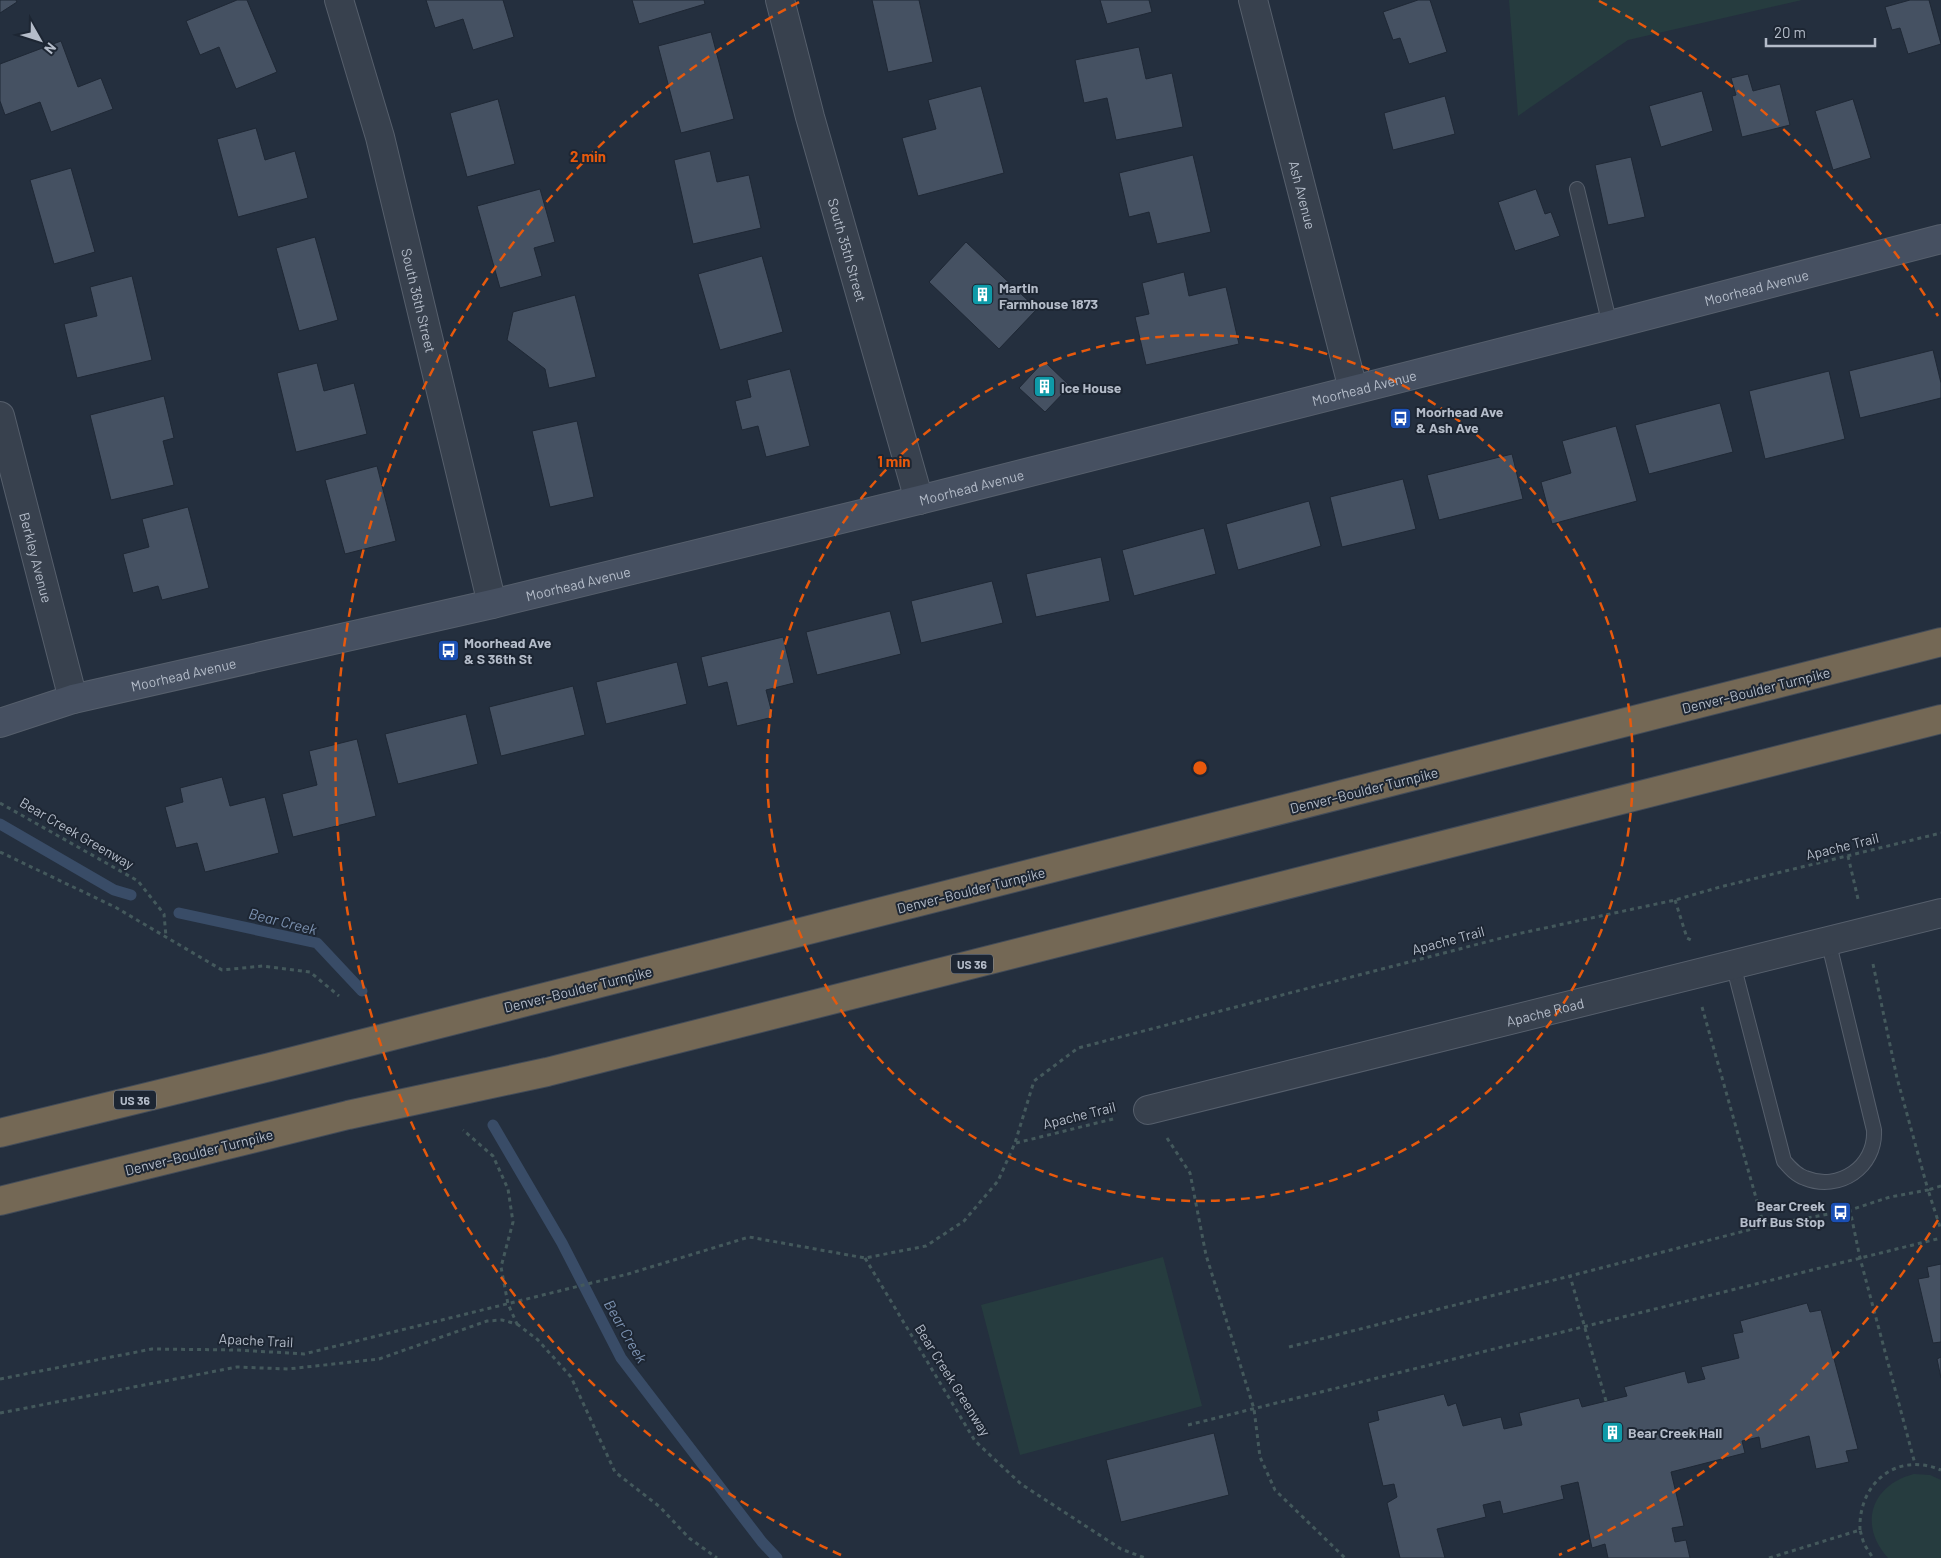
<svg xmlns="http://www.w3.org/2000/svg" width="1941" height="1558" font-family="Barlow,sans-serif">
<style>
.green{fill:#263c3f}
.lines{fill:none;stroke-linecap:round;stroke-linejoin:round}
.stream{stroke:#394c67;stroke-width:11}
.building{fill:#455162;stroke:#1f2835}
.lane-casing{stroke:#565f6c;stroke-width:16}
.street-casing{stroke:#565f6c;stroke-width:30}
.secondary-casing{stroke:#565f6c;stroke-width:30}
.highway-casing{stroke:#434c59;stroke-width:30}
.path{stroke:#44595c;stroke-width:3;stroke-dasharray:4 4;stroke-linecap:butt}
.lane{stroke:#38414e;stroke-width:14}
.street{stroke:#38414e;stroke-width:28}
.secondary{stroke:#465061;stroke-width:28}
.highway{stroke:#746855;stroke-width:28}
.ring{fill:none;stroke:#e8590c;stroke-width:2.5;stroke-dasharray:9 6}
.labels{text-anchor:middle;dominant-baseline:central;stroke-width:4;stroke-linejoin:round;paint-order:stroke}
.shield{fill:#1d2633;stroke:#878f9c;stroke-width:1}
.shield-label{font-size:12px;font-weight:bold;fill:#b4bcc9}
.street-label{font-size:14px;fill:#b4bcc9;stroke:#1d2633}
.poi-label{font-size:14px;font-weight:bold;fill:#b4bcc9;stroke:#1d2633;text-anchor:start}
.water-label{font-size:15px;font-style:italic;fill:#7c92b1;stroke:#1d2633}
.centre{fill:#e8590c;stroke:#1d2633;stroke-width:2.5}
.ring-label{font-size:15px;text-anchor:middle;font-weight:bold;fill:#e8590c;stroke:#1d2633;stroke-width:4;stroke-linejoin:round;paint-order:stroke}
</style>
<rect width="100%" height="100%" fill="#242f3e"/>
<!-- green -->
<path class="green" d="M1509,0h293l-174,40 -110,76z
M1163,1257l39,149 -182,49 -39,-150z
M1914,1474l16,1 11,5v78h-53c-30,-33 -17,-73 26,-84z"/>
<g class="lines">
<!-- stream -->
<path class="stream" d="M0,824l114,66 17,5
M179,913l138,30 45,48
M493,1125l69,118 59,115 141,184 15,16"/>
</g>
<!-- building -->
<path class="building" d="M0,0h16l1,2 -17,11z
M237,0h10l30,72 -41,17 -17,-42 -19,8 -14,-34z
M426,0h77l11,37 -41,13 -10,-31 -28,9z
M632,0h72l1,4 -66,20z
M872,0h47l14,62 -45,10z
M1100,0h49l3,12 -45,12z
M1418,0h12l17,52 -38,12 -9,-26 -7,2 -10,-28z
M1910,0h19l12,44 -33,10 -8,-26 -8,2 -7,-23z
M711,32l23,87 -53,14 -23,-87z
M61,41l17,46 23,-9 12,31 -62,23 -11,-30 -35,13 -5,-14v-37z
M1139,47l7,32 26,-6 11,54 -67,13 -9,-42 -23,5 -9,-43z
M1748,74l5,17 27,-7 10,41 -48,12 -10,-41 4,-1 -5,-17z
M981,86l23,87 -86,23 -16,-58 34,-9 -8,-29z
M1702,91l11,40 -52,16 -12,-41z
M1445,96l10,38 -62,16 -9,-37z
M498,99l17,65 -48,13 -17,-64z
M1853,99l18,59 -38,12 -18,-59z
M256,128l9,32 30,-9 13,47 -70,19 -21,-78z
M710,151l7,31 32,-7 12,53 -68,16 -19,-84z
M1193,155l18,77 -54,12 -8,-32 -20,5 -10,-44z
M1631,157l14,60 -37,8 -13,-60z
M71,168l24,84 -41,12 -24,-84z
M540,189l15,53 -21,6 8,28 -42,12 -23,-82z
M1536,189l9,25 6,-2 9,24 -45,15 -17,-49z
M315,237l23,83 -39,11 -23,-83z
M966,242l71,67 -38,40 -70,-67z
M762,256l21,76 -63,18 -22,-76z
M1184,272l5,24 37,-9 13,57 -93,21 -11,-48 14,-3 -7,-31z
M132,276l20,84 -75,18 -13,-54 33,-8 -7,-29z
M575,295l21,82 -47,11 -4,-19 -38,-29 6,-28z
M1933,350l8,33v15l-81,20 -11,-47z
M1044,361l26,25 -25,26 -26,-24z
M317,363l7,28 30,-8 13,51 -71,18 -19,-79z
M790,369l20,77 -44,11 -8,-31 -16,4 -7,-29 16,-4 -4,-17z
M1829,371l16,68 -80,20 -16,-68z
M164,396l10,42 -11,3 11,44 -63,15 -21,-85z
M1720,403l13,49 -84,22 -14,-49z
M577,421l17,76 -44,10 -18,-76z
M1616,426l21,75 -85,23 -11,-42 30,-9 -9,-32z
M1512,454l11,45 -84,21 -12,-45z
M377,466l19,75 -51,13 -20,-74z
M1403,479l13,50 -74,18 -12,-50z
M1309,501l12,45 -83,24 -12,-46z
M188,507l21,81 -47,12 -4,-14 -25,7 -10,-39 26,-7 -7,-28z
M1204,528l12,46 -82,22 -12,-46z
M1101,557l9,44 -74,16 -10,-43z
M992,581l11,42 -82,20 -10,-42z
M890,611l11,43 -84,21 -11,-43z
M783,637l11,46 -28,7 7,27 -36,9 -10,-44 -19,5 -7,-30z
M677,662l10,42 -81,20 -10,-42z
M573,686l12,49 -84,21 -12,-49z
M466,714l12,50 -80,20 -13,-50z
M357,739l19,77 -83,21 -11,-43 35,-9 -8,-34z
M222,777l8,29 35,-9 14,56 -74,19 -8,-29 -21,5 -11,-41 18,-5 -3,-14z
M1941,1264v78l-8,1 -15,-64 11,-2 -2,-10z
M1807,1303l3,9 11,-2 37,139 -12,2 3,11 -33,7 -7,-33 -48,13 -2,-12 -17,4 3,12 -74,19 13,54 -12,2 3,14 11,-2 4,18h-82l-3,-14 -13,4 -14,-66 -17,4 3,13 -61,15 -3,-13 -17,4 3,12 -49,12 8,29h-45l-13,-55 10,-6 -3,-13 -11,2 -15,-63 11,-3 -2,-9 67,-17 4,12 8,-3 7,23 38,-9 3,12 18,-4 -3,-12 60,-15 3,9 45,-11 -3,-9 61,-16 3,12 17,-4 -4,-12 38,-9 -6,-24 10,-2 -3,-11z
M1941,1357v21l-4,-19z
M1214,1433l15,62 -108,27 -15,-62z"/>
<g class="lines">
<defs>
<path id="lane" d="M1577,189l33,136
M1733,964l51,197c6,7 12,14 21,17 34,14 71,-11 69,-48l-46,-190"/>
<g id="street">
<path id="s1" d="M339,0l41,137 112,467"/>
<path id="s2" d="M780,0l30,117 109,383"/>
<path id="s3" d="M1253,0l100,389"/>
<path id="s4" d="M0,416l73,283"/>
<path id="s5" d="M1148,1110l793,-197"/>
</g>
<g id="secondary">
<path id="s6" d="M0,723l73,-24 419,-95 427,-104 691,-175 331,-86"/>
</g>
<path id="highway" d="M0,1133l270,-66 1671,-425
M0,1201l348,-86 199,-43 1394,-353"/>
</defs>
<!-- lane casing -->
<use href="#lane" class="lane-casing"/>
<!-- street casing -->
<use href="#street" class="street-casing"/>
<!-- secondary casing -->
<use href="#secondary" class="secondary-casing"/>
<!-- highway casing -->
<use href="#highway" class="highway-casing"/>
<!-- path -->
<path class="path" d="M0,803l138,78 26,33 2,23
M0,852l115,55 107,63 41,-4 47,6 29,24
M1848,856l10,43
M1675,900l12,38 4,2
M1873,964l24,114 31,112 -38,7 -40,13 10,48 55,206
M1702,1007l62,219 86,-16
M1167,1138l23,35 16,82 48,154 6,48 15,33 70,68
M1016,1143l101,-25
M1941,1186l-13,4 13,40
M865,1258l110,183 46,43 100,65 24,9
M517,1324l21,16 33,37 44,95 45,35 29,31 28,20
M1289,1347l281,-71
M0,1379l152,-30 86,1 66,4 324,-80 121,-37 116,21 61,-12 38,-25 34,-40 17,-38 19,-62 44,-33 439,-114 158,-34 45,-13 221,-54
M1606,1401l-36,-125 194,-50
M0,1413l237,-46 51,2 91,-10 108,-38 15,-1 15,4 -9,-20 -7,-37 12,-45 -5,-33 -15,-33 -30,-26
M1188,1425l753,-187
M1860,1530c-2,-46 36,-79 81,-60
M1769,1558l91,-28 4,14 9,14"/>
<!-- lane -->
<use href="#lane" class="lane"/>
<!-- street -->
<use href="#street" class="street"/>
<!-- secondary -->
<use href="#secondary" class="secondary"/>
<!-- highway -->
<use href="#highway" class="highway"/>
</g>
<!-- distance rings -->
<g class="ring">
<circle cx="1200" cy="768" r="433"/>
<path d="M1938 1220A865 865 0 0 1 1559 1555M841 1555A865 865 0 0 1 801 1M1599 1A865 865 0 0 1 1938 316"/>
</g>
<!-- icons -->
<defs>
<symbol id="building-square" viewBox="-11 -11 22 22"><rect x="-9" y="-9" width="18" height="18" rx="4" fill="#0f9aa8" stroke="#1d2633"/><path d="M-4-6H4V6H1V3H-1V6H-4ZM-2.5-4.3h1.7v1.8h-1.7ZM.8-4.3h1.7v1.8H.8ZM-2.5-1h1.7V.8h-1.7ZM.8-1h1.7V.8H.8Z" fill="#fff"/></symbol>
<symbol id="bus-square" viewBox="-11 -11 22 22"><rect x="-9" y="-9" width="18" height="18" rx="4" fill="#1a4fb4" stroke="#1d2633"/><path d="M-5-6H5V4H4V6H2V4H-2V6H-4V4H-5ZM-3.5-4V0h7V-4ZM-3.5 1.2v1.5H-2V1.2ZM2 1.2v1.5H3.5V1.2Z" fill="#fff"/></symbol>
</defs>
<g fill-rule="evenodd">
<use href="#building-square" x="970" y="282" width="25" height="25"/>
<use href="#building-square" x="1032" y="374" width="25" height="25"/>
<use href="#bus-square" x="1388" y="406" width="25" height="25"/>
<use href="#bus-square" x="436" y="638" width="25" height="25"/>
<use href="#bus-square" x="1828" y="1200" width="25" height="25"/>
<use href="#building-square" x="1600" y="1420" width="25" height="25"/>
</g>
<g class="labels">
<!-- shield labels -->
<g class="shield">
<rect x="951" y="954.5" width="42" height="19" rx="4"/>
<rect x="114" y="1090.5" width="42" height="19" rx="4"/>
</g>
<g class="shield-label">
<text x="972" y="964">US 36</text>
<text x="135" y="1100">US 36</text>
</g>
<!-- street labels -->
<g class="street-label">
<text stroke="none"><textPath href="#s3" startOffset="201">Ash Avenue</textPath></text>
<text stroke="none"><textPath href="#s2" startOffset="259">South 35th Street</textPath></text>
<text stroke="none"><textPath href="#s6" startOffset="1810">Moorhead Avenue</textPath></text>
<text stroke="none"><textPath href="#s1" startOffset="311">South 36th Street</textPath></text>
<text stroke="none"><textPath href="#s6" startOffset="1405">Moorhead Avenue</textPath></text>
<text stroke="none"><textPath href="#s6" startOffset="1000">Moorhead Avenue</textPath></text>
<text stroke="none"><textPath href="#s4" startOffset="146">Berkley Avenue</textPath></text>
<text stroke="none"><textPath href="#s6" startOffset="595">Moorhead Avenue</textPath></text>
<text stroke="none"><textPath href="#s6" startOffset="190">Moorhead Avenue</textPath></text>
<text transform="translate(1756 690) rotate(-14)">Denver–Boulder Turnpike</text>
<text transform="translate(1364 790) rotate(-14)">Denver–Boulder Turnpike</text>
<text transform="translate(77 833) rotate(30)">Bear Creek Greenway</text>
<text transform="translate(1842 846) rotate(-14)">Apache Trail</text>
<text transform="translate(971 890) rotate(-14)">Denver–Boulder Turnpike</text>
<text transform="translate(1448 940) rotate(-15)">Apache Trail</text>
<text transform="translate(578 989) rotate(-14)">Denver–Boulder Turnpike</text>
<text stroke="none"><textPath href="#s5" startOffset="409">Apache Road</textPath></text>
<text transform="translate(1079 1115) rotate(-14)">Apache Trail</text>
<text transform="translate(199 1152) rotate(-14)">Denver–Boulder Turnpike</text>
<text transform="translate(256 1340) rotate(3)">Apache Trail</text>
<text transform="translate(953 1380) rotate(58)">Bear Creek Greenway</text>
</g>
<!-- poi labels -->
<g class="poi-label">
<text x="999" y="287">Martin<tspan x="999" dy="16">Farmhouse 1873</tspan></text>
<text x="1061" y="387">Ice House</text>
<text x="1416" y="411">Moorhead Ave<tspan x="1416" dy="16">&amp; Ash Ave</tspan></text>
<text x="464" y="642">Moorhead Ave<tspan x="464" dy="16">&amp; S 36th St</tspan></text>
<text x="1825" y="1205" text-anchor="end">Bear Creek<tspan x="1825" dy="16">Buff Bus Stop</tspan></text>
<text x="1628" y="1432">Bear Creek Hall</text>
</g>
<!-- water labels -->
<g class="water-label">
<text transform="translate(283 921) rotate(14)">Bear Creek</text>
<text transform="translate(626 1331) rotate(60)">Bear Creek</text>
</g>
</g>
<circle cx="1200" cy="768" r="8" class="centre"/>
<g class="ring-label">
<text x="588" y="162">2 min</text>
<text x="894" y="467">1 min</text>
</g>
<!-- north arrow -->
<g transform="translate(40 40) rotate(129)" stroke="#1d2633" stroke-width="4" paint-order="stroke">
<path d="M0-4L9 19L0 12L-9 19Z" fill="#b4bcc9"/>
<text y="-8" font-size="14" font-weight="bold" text-anchor="middle" fill="#b4bcc9">N</text>
</g>
<!-- scale -->
<path d="M1766 38v8h109v-8" fill="none" stroke="#b4bcc9" stroke-width="2.5"/>
<text x="1774" y="38" font-size="15" fill="#b4bcc9" stroke="#1d2633" stroke-width="4" paint-order="stroke">20 m</text>
</svg>
